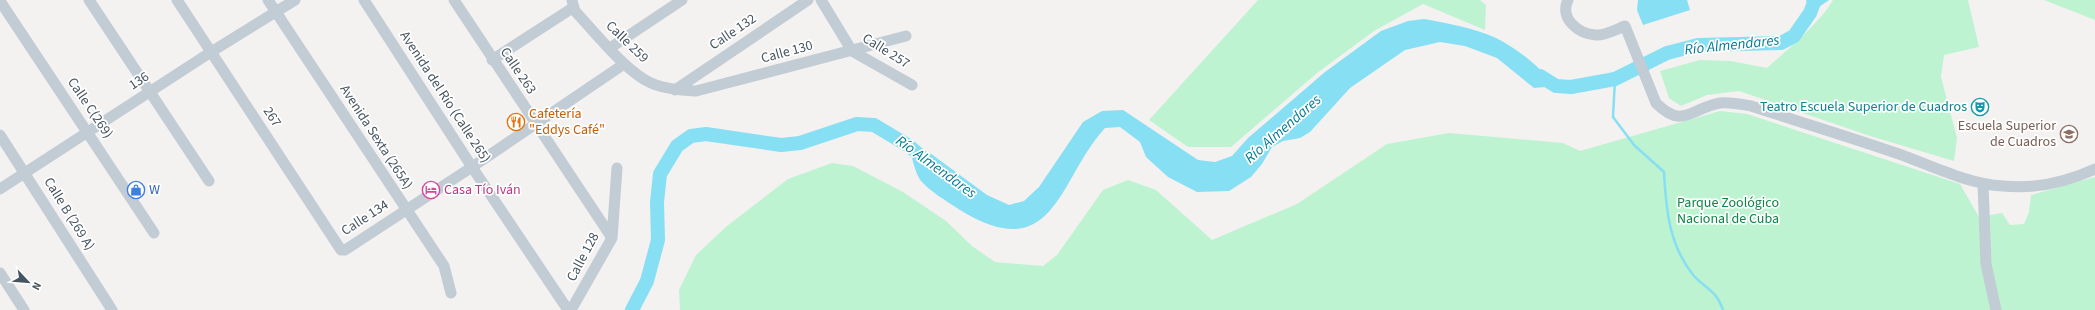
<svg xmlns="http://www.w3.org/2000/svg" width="2095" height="310" font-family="'Source Sans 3',sans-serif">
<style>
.green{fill:#bdf3d1}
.water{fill:#87dff3}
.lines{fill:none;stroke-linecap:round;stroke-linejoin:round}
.stream{stroke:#87dff3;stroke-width:2.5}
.river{stroke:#87dff3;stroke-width:14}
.minor{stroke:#c1ccd4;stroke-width:11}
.labels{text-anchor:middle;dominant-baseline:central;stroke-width:3.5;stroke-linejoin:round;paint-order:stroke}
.street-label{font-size:14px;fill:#475560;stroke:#fff}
.culture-label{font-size:14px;fill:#0d838f;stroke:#fff;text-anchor:end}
.food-label{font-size:14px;fill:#c56008;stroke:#fff;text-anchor:start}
.education-label{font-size:14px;fill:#785e54;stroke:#fff;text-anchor:end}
.shop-label{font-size:14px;fill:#366cbe;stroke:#fff;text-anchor:start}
.hotel-label{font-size:14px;fill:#b23c85;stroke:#fff;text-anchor:start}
.park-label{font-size:14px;fill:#108347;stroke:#fff}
.water-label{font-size:15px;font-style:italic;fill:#047b97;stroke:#fff}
</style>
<rect width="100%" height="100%" fill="#f4f1f1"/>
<!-- green -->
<path class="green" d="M1258,0h222l6,5 -1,25 -62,-26 -49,27 -57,42 -86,74h-43l-39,-27z
M1833,0h135l11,47 -35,8 -3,22 16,61 -3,23 -84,-25 -131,-45 -32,4 -26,11 -12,-8 -9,-27 40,-11 31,1 36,7c20,-18 53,-45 66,-68z
M2044,0h51v20z
M1720,111l27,3 213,70 19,33 23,-4 8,12 14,-1 5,-12 2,-17 64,-18v133h-1415l-1,-20 17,-35 31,-29 61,-47 44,-16 21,3 50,26 43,29 26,25 23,16 48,4 14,-11 46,-65 25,-10 28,10 56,50 85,-36 90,-60 62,-11 114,10 17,8z"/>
<!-- water -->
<path class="water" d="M1638,0h49l3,10 -47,15 -6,-15z
M1806,0h23l-19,13z
M1424,19c22,4 51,9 72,19 22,11 45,30 60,48l-22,2 -37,-30 -32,-12 -25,-4 -35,8 -55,38 -40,44 -10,6 -17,3 -11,6 -10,17 -11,13 -22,14 -32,1 -29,-15 -22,-20 -6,-15 -20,-15 -15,1c-46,50 -50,137 -140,85 -11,-7 -41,-25 -46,-35 -5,-9 -7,-22 -10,-32l21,7 57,42 22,10 15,-4 15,-14 44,-65 19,-11 21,-1 75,50 17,2 17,-6 16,-18 77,-66 56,-41 27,-10z"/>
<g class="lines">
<!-- stream -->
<path class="stream" d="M1615,79l-2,38 21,28 30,27c2,37 5,74 30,104 13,14 22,14 29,34"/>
<!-- river -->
<path class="river" d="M1540,76l16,10 15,1 44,-8 52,-26 31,-8 83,-2 13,-7 16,-23 5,-13
M632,310l15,-29 11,-41 -1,-38 3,-28 17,-28 14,-10 15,-2 75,11 19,-2 57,-19 17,1 35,21 14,12"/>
<!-- minor -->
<path class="minor" d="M89,0l120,181
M177,0l164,250h4l127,-83 152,-103
M268,0l176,266 7,27
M364,0l108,167 96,143
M454,0l158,238
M572,0l2,10c20,21 52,62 77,73 14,6 30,7 45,8l210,-55
M821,0l31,51 60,34
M1568,0c-9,18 10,34 28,35 8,1 21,-6 29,-9l31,77c27,27 35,5 64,0 11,-1 20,1 31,3 49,16 99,31 148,48 33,12 69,30 104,32 31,3 64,-4 92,-17
M0,1l154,232
M610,48l72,-48
M492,60l82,-53
M675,90l133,-90
M0,135l112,175
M1983,184l3,80 10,46
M0,189l211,-137 84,-52
M0,273l24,37
M571,310l41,-72 5,-70"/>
</g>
<!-- icons -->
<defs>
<symbol id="theatre-ring" viewBox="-11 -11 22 22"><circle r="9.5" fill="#fff" stroke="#0f9aa8" stroke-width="1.5"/><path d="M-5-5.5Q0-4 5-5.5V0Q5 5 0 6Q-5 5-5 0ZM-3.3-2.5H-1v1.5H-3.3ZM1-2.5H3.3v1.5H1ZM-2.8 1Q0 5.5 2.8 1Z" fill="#0f9aa8"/></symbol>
<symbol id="restaurant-ring" viewBox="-11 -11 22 22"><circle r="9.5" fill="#fff" stroke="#e8710a" stroke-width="1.5"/><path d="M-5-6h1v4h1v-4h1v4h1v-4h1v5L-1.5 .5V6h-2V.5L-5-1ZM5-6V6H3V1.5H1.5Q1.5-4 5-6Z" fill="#e8710a"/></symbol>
<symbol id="university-ring" viewBox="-11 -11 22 22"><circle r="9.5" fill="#fff" stroke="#8d6e63" stroke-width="1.5"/><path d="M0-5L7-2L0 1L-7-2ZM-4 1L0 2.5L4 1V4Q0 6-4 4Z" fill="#8d6e63"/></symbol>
<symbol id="shop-ring" viewBox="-11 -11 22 22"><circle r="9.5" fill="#fff" stroke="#3f7fe0" stroke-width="1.5"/><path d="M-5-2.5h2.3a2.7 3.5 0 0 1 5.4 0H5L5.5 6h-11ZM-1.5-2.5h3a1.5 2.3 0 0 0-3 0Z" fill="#3f7fe0"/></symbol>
<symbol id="hotel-ring" viewBox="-11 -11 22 22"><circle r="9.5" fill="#fff" stroke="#d1479c" stroke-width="1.5"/><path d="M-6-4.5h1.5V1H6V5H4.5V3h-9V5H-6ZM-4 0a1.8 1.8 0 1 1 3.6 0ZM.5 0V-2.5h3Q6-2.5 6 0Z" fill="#d1479c"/></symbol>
</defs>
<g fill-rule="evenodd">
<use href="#theatre-ring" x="1970" y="97" width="20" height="20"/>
<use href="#restaurant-ring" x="506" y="112" width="20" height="20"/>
<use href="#university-ring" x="2059" y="124" width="20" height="20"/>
<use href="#shop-ring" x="126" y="180" width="20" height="20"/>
<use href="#hotel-ring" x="421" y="180" width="20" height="20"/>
</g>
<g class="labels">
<!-- street labels -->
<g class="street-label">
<text transform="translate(733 32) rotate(-34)">Calle 132</text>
<text transform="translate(627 42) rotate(44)">Calle 259</text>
<text transform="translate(886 51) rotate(32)">Calle 257</text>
<text transform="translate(787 52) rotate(-15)">Calle 130</text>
<text transform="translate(518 71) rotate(56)">Calle 263</text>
<text transform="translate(139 81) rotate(-33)">136</text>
<text transform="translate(445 97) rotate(57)">Avenida del Río (Calle 265)</text>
<text transform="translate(90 108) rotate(56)">Calle C(269)</text>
<text transform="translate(272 117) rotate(57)">267</text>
<text transform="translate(376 137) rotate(57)">Avenida Sexta (265A)</text>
<text transform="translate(69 214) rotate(58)">Calle B (269 A)</text>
<text transform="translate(365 218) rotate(-33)">Calle 134</text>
<text transform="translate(583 257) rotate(-62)">Calle 128</text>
</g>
<!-- culture labels -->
<g class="culture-label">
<text x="1967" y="107">Teatro Escuela Superior de Cuadros</text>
</g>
<!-- food labels -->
<g class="food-label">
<text x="529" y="114">Cafetería<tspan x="529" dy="16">"Eddys Café"</tspan></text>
</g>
<!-- education labels -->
<g class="education-label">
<text x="2056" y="126">Escuela Superior<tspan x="2056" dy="16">de Cuadros</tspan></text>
</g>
<!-- shop labels -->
<g class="shop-label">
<text x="149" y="190">W</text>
</g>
<!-- hotel labels -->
<g class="hotel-label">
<text x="444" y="190">Casa Tío Iván</text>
</g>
<!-- park labels -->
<g class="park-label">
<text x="1728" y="203">Parque Zoológico<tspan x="1728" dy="16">Nacional de Cuba</tspan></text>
</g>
<!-- water labels -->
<g class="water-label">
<text transform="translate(1732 45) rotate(-6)">Río Almendares</text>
<text transform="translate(1283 129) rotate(-41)">Río Almendares</text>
<text transform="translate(936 167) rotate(36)">Río Almendares</text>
</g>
</g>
<!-- north arrow -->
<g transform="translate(28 282) rotate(116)" stroke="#ffffff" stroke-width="3" paint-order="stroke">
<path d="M0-3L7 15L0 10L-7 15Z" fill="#475560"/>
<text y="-6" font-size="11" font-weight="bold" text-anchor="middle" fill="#475560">N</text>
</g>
</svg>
